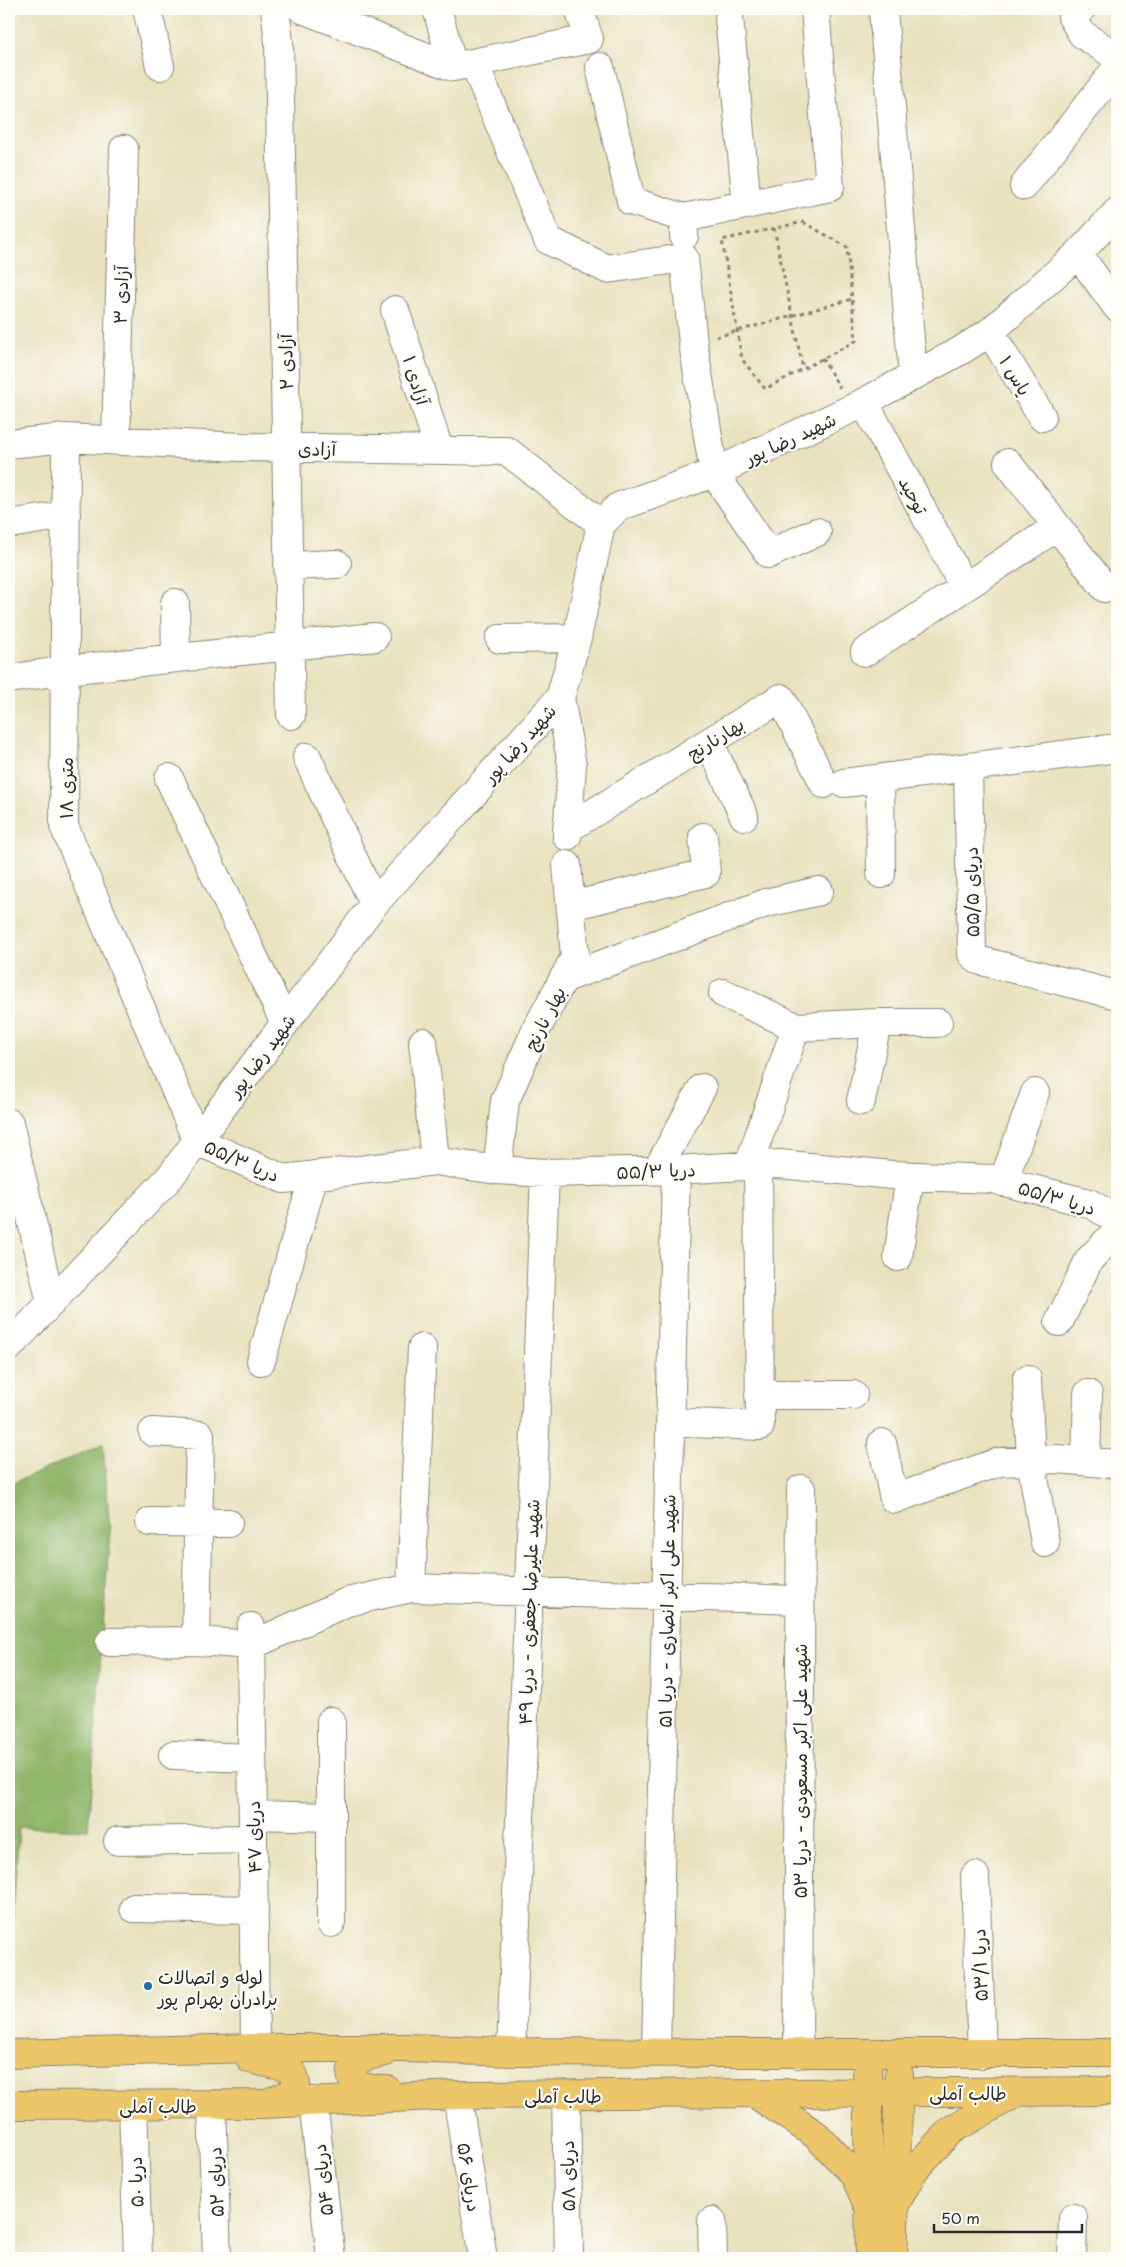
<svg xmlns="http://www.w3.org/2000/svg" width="1126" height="2267" font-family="'Playpen Sans','Playpen Sans Arabic',sans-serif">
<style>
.forest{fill:#91b66b;stroke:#5e704b}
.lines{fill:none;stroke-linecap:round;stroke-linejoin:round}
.minor-casing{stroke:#8a8675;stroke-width:30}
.major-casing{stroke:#8a8675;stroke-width:30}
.path{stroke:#8a8675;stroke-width:3;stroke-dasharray:4 4;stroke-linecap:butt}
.minor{stroke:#fff;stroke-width:28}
.major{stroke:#ecc669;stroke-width:28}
.poi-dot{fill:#1f6fb2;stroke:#fdfcf7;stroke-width:2}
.labels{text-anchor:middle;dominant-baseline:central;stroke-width:4.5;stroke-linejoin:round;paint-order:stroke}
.street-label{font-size:18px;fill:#2b2b2b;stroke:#fdfcf7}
.poi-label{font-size:18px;fill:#2b2b2b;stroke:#fdfcf7;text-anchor:start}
</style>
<rect width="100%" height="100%" fill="#fdfcf7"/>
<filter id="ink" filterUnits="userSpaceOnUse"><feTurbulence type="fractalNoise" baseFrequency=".02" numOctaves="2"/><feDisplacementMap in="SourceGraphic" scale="10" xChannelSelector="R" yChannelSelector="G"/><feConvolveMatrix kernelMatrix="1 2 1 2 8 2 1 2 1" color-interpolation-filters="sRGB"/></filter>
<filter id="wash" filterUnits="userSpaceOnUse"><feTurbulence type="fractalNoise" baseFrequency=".0096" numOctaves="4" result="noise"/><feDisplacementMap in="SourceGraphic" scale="20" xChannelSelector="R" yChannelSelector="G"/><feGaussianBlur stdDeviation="1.12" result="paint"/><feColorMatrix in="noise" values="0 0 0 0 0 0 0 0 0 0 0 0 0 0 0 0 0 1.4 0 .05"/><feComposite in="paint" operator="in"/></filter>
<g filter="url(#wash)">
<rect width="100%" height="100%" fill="#e9e2bf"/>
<!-- forest -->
<path class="forest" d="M103,1444l7,87 -22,299 -69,-3 -6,88h-4v-430z"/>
</g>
<g filter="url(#ink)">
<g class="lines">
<defs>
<path id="minor" d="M147,9l13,57
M275,9l4,33 12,673
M302,9l151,58 136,-28 -10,-30
M437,9l16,58
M883,9l30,367
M1081,9l-9,8 10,17 35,23
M729,18l18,187
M474,63l74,177 59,29 77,-11 9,85 21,130 55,81 48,-22
M600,67l31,134 53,17v18
M1024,186l93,-118
M684,218l146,-31 -15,-178
M1078,254l39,53
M395,310l44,140
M990,332l52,85
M864,402l100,185
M66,438l-2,388 133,315 87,38 151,-18 62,9 48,3 131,-3 103,-6 113,11 100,4 97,24 28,16
M116,440l8,-291
M9,444l57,-6 175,9 266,4 94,73
M1008,463l97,125
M9,524l57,-9
M288,566l49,-2
M175,603l1,55
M500,639l77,-1
M865,652l192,-125
M9,679l56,-9 310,-33
M560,698l12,67 -5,71
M709,742l35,74
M307,757l67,147
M968,769l4,185 6,6 139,35
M169,778l116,245
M880,779l1,95
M844,783l273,-35
M567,829l214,-131 43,86
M571,906l135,-33 -3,-36
M563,979l203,-76 53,-12
M723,993l73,34 81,-4h61
M423,1042l12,119
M861,1101l16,-78
M9,1123l42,180
M749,1165l47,-138
M497,1170l8,-69 30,-69 40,-75 -8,-92
M657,1170l45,-82
M1003,1182l32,-89
M898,1257l12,-81
M1059,1322l30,-62 28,-29
M9,1347l161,-170 204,-273 186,-206 17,-60 24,-114 17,-17 96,-34 139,-65 107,-57 30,-19 88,-78 39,-42
M261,1361l53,-186
M1027,1379l4,81 14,83
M759,1395h94
M670,1422l90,4 -2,-261
M153,1432l47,3 -4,206 56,4 95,-43 64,-14 389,12
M882,1443l12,56 105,-37 58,-3 60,5
M1086,1461l2,-67
M150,1522l78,1
M411,1588l11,-240
M251,1627l4,421
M110,1642l86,-1
M173,1755l79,3
M253,1815l78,2
M118,1841l135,-2
M975,1876l7,178
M134,1908l120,2
M331,1923v-202
M511,2052l34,-879
M656,2052l20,-882
M798,2054l3,-565
M457,2095l26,163
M566,2095l3,163
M313,2101l18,157
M212,2105l5,153
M133,2106l5,152
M712,2221l1,37
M1072,2258l1,-40"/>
<path id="major" d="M385,2052c-9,2 -19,3 -26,8 -3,2 -6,6 -7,10 -5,18 23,20 35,20
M9,2054l246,-6h151l105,4 216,1h390
M867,2054l3,204
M250,2059l39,9 5,8 2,9 -5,9 -22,8
M754,2093l62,42 38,39 13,29
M9,2105l254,-1 194,-9 660,-4
M897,2201l17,-31 37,-40 65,-37
M893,2258l6,-183"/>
</defs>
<!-- minor casing -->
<use href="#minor" class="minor-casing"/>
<!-- major casing -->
<use href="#major" class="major-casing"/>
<!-- path -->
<path class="path" d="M803,222l44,25 9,94 -91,48 -23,-30 -20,-119z
M774,228l29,141
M716,337l136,-38
M822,358l18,30"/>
<!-- minor -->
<use href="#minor" class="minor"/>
<!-- major -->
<use href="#major" class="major"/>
</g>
</g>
<!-- markers -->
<circle class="poi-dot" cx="148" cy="1986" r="5"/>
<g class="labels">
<!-- street labels -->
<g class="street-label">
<text transform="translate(120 295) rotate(-88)">آزادی ۳</text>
<text transform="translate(285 362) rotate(-91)">آزادی ۲</text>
<text transform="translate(1016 375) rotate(59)">یاس ۱</text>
<text transform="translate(417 380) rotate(73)">آزادی ۱</text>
<text transform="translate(790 438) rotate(-25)">شهید رضا پور</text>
<text transform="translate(317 448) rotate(1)">آزادی</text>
<text transform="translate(914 495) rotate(62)">توحید</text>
<text transform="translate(715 738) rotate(-32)">بهارنارنج</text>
<text transform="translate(519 743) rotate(-48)">شهید رضا پور</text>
<text transform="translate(65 788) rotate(-90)">۱۸ متری</text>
<text transform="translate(971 892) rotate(-91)">دریای ۵۵/۵</text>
<text transform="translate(544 1018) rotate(-63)">بهار نارنج</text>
<text transform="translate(261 1055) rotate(-53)">شهید رضا پور</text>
<text transform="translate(242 1160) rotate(23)">دریا ۵۵/۳</text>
<text transform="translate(656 1170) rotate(-2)">دریا ۵۵/۳</text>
<text transform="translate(1057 1197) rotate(16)">دریا ۵۵/۳</text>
<text transform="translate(666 1611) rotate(-89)">شهید علی اکبر انصاری - دریا ۵۱</text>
<text transform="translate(528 1612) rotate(-88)">شهید علیرضا جعفری - دریا ۴۹</text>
<text transform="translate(799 1771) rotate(-90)">شهید علی اکبر مسعودی - دریا ۵۳</text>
<text transform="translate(253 1837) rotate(-91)">دریای ۴۷</text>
<text transform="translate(979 1965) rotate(-92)">دریا ۵۳/۱</text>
<text x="968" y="2092">طالب آملی</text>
<text x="563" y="2095">طالب آملی</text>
<text x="158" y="2105">طالب آملی</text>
<text transform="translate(567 2176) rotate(-91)">دریای ۵۸</text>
<text transform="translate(470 2177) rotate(81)">دریای ۵۶</text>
<text transform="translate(322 2180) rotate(-96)">دریای ۵۴</text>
<text transform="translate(135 2182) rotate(-92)">دریا ۵۰</text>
<text transform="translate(215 2182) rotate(-92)">دریای ۵۲</text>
</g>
<!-- poi labels -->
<g class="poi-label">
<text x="158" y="1976">لوله و اتصالات<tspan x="158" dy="21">برادران بهرام پور</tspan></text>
</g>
</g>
<!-- margin -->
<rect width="1126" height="2267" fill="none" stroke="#fdfcf7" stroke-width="30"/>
<!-- scale -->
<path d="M934 2224v8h148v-8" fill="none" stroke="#2b2b2b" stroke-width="2.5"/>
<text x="941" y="2224" font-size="15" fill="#2b2b2b" stroke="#fdfcf7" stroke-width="4" paint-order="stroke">50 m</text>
</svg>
